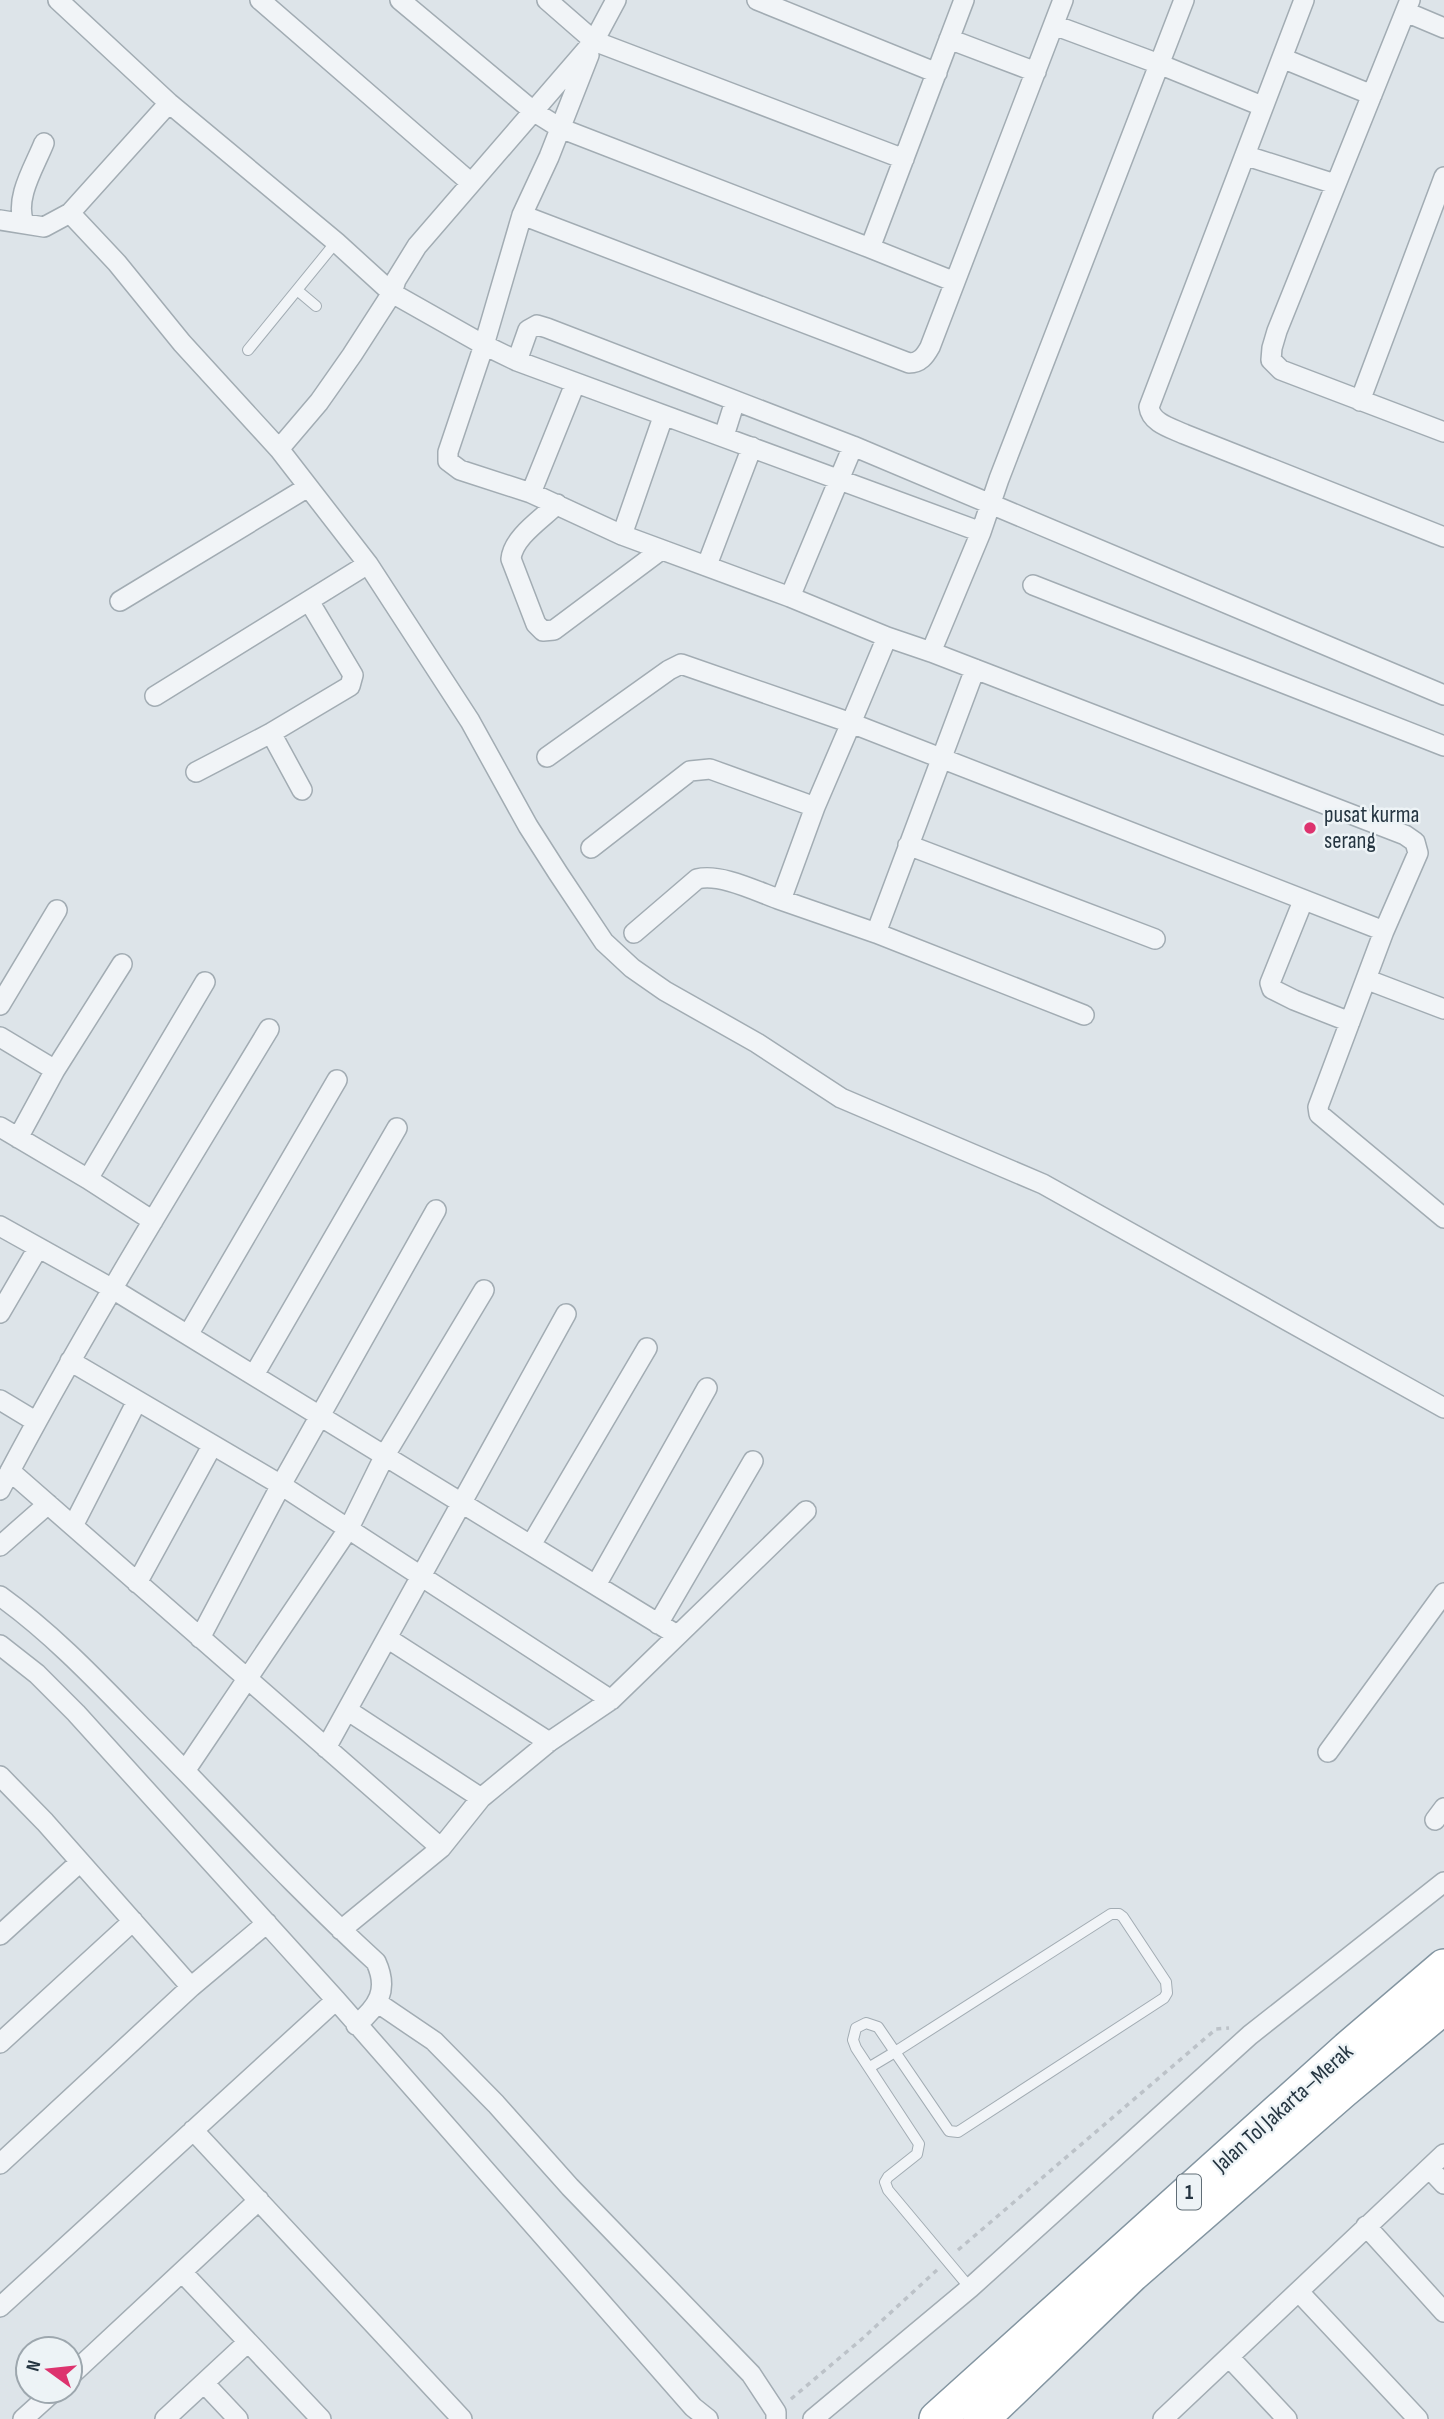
<svg xmlns="http://www.w3.org/2000/svg" width="1444" height="2419" font-family="'Sofia Sans Condensed',sans-serif">
<style>
.lines{fill:none;stroke-linecap:round;stroke-linejoin:round}
.service-casing{stroke:#a2acb3;stroke-width:12}
.minor-casing{stroke:#a2acb3;stroke-width:22}
.motorway-casing{stroke:#8395a1;stroke-width:38}
.path{stroke:#bcc2c8;stroke-width:3.5;stroke-dasharray:5 5;stroke-linecap:butt}
.service{stroke:#f1f4f7;stroke-width:10}
.minor{stroke:#f1f4f7;stroke-width:19}
.motorway{stroke:#fff;stroke-width:35}
.poi-dot{fill:#dd336e;stroke:#edf3f6;stroke-width:2.5}
.labels{text-anchor:middle;dominant-baseline:central;stroke-width:5;stroke-linejoin:round;paint-order:stroke}
.shield{fill:#edf3f6;stroke:#616e77;stroke-width:2}
.shield-label{font-size:21px;font-weight:bold;fill:#253541}
.poi-label{font-size:23px;fill:#253541;stroke:#edf3f6;text-anchor:start}
.street-label{font-size:23px;fill:#253541;stroke:#edf3f6}
</style>
<rect width="100%" height="100%" fill="#dde4e9"/>
<g class="lines">
<defs>
<path id="service" d="M297,290l19,16
M248,350l88,-108
M870,2067l25,-15 216,-138h8l4,3 43,65 1,11 -3,5 -206,134 -9,-1 -71,-104 -12,-4 -10,5 -3,12 3,8 63,96 -2,10 -29,23 -3,5 3,8 82,98"/>
<path id="minor" d="M58,0l111,103 167,139 56,51 92,52 33,16 464,171
M260,0l211,183
M400,0l133,111 27,17 310,120 94,-248
M547,0l47,41 310,118
M616,0l-22,41 -177,205 -21,34 -4,13 -40,62 -33,47 -40,47 89,115 102,157 58,105 30,47 46,69 28,26 33,23 92,52 84,55 202,86 401,224
M757,0l180,73
M1304,0l-155,407c2,16 22,21 35,27l260,103
M1410,0l-133,331 -5,17 -1,12 10,10 163,62
M1406,12l38,16
M1054,25l105,39 103,42
M949,39l87,33
M589,55l-40,102 -27,58 -38,130 -36,107v9l12,9 71,23 91,42 168,62 97,40
M1282,58l90,37
M1247,156l88,28
M70,213l99,-110
M522,215l387,148c11,0 16,-7 21,-16l133,-347
M0,220l44,7 26,-14 47,50 65,80 97,106
M24,223c-10,-25 11,-57 20,-80
M870,248l85,34
M517,361l11,-31 9,-5 10,3 306,118 591,249
M1360,401l84,-224
M724,436l11,-35
M531,493l44,-109
M557,504c-15,15 -44,33 -46,55l25,65 7,7 11,-1 107,-80
M622,535l41,-118
M707,565l45,-118
M1033,585l411,161
M790,597l63,-151
M120,601l188,-114
M931,652l474,183 10,7 3,11 -34,78 -66,176 1,7 125,104
M155,696l213,-132
M271,733l31,57
M547,757l122,-87 12,-6 170,59 36,-86 44,15 50,-120 18,-53 185,-479
M196,772l75,-39 79,-47 3,-11 -44,-74
M908,845l247,94
M591,848l99,-77 20,-2 105,38 36,-84 533,208
M781,900l95,33 99,-264
M1303,901l-33,82 2,6 22,11 56,22
M634,933l63,-54c24,-6 61,13 84,21l34,-93
M876,933l208,82
M1368,980l76,29
M0,1005l57,-95
M0,1037l55,33
M0,1127l88,52 65,42
M18,1138l37,-68 67,-106
M88,1179l117,-197
M0,1226l111,62 566,347
M0,1313l38,-65
M188,1335l149,-255
M70,1361l211,124 330,215
M254,1375l143,-247
M0,1400l35,21
M10,1471l431,377
M0,1490c83,-158 177,-309 269,-461
M73,1526l64,-125
M531,1545l116,-197
M0,1546l48,-42
M137,1583l75,-137
M596,1585l111,-197
M0,1596c53,38 98,86 144,133 77,78 151,159 232,233 13,28 2,45 -20,63
M658,1624l95,-163
M200,1638l81,-153 155,-275
M387,1638l162,104
M0,1645l37,29 39,39 260,287 357,407 15,12
M347,1710l134,88
M326,1748l240,-434
M1328,1752l116,-159
M185,1771l164,-243 36,-73 99,-165
M0,1776l45,46 146,165
M1435,1820l9,-12
M341,1930l100,-82 40,-50 68,-56 62,-42 195,-189
M0,1935l80,-73
M378,2003l56,38 62,63 74,83 181,187 25,38v7
M0,2043l133,-122
M193,2130l269,289
M0,2164l191,-177 76,-64
M1429,2168l15,16
M1366,2226l78,86
M182,2272l139,147
M1299,2292l119,127
M0,2307l336,-307
M1229,2357l58,62
M70,2376l189,-176
M204,2383l34,36
M23,2419l31,-28
M165,2419l83,-77
M813,2419l157,-131 280,-253 194,-153
M1163,2419l281,-265"/>
<path id="motorway" d="M937,2419l411,-370 96,-82
M981,2419l151,-145 210,-183 102,-85"/>
</defs>
<!-- service casing -->
<use href="#service" class="service-casing"/>
<!-- minor casing -->
<use href="#minor" class="minor-casing"/>
<!-- motorway casing -->
<use href="#motorway" class="motorway-casing"/>
<!-- path -->
<path class="path" d="M958,2250l258,-221 13,-1
M791,2399l72,-61 74,-68"/>
<!-- service -->
<use href="#service" class="service"/>
<!-- minor -->
<use href="#minor" class="minor"/>
<!-- motorway -->
<use href="#motorway" class="motorway"/>
</g>
<!-- markers -->
<circle class="poi-dot" cx="1310" cy="828" r="7"/>
<g class="labels">
<!-- shield labels -->
<rect class="shield" x="1177" y="2174.5" width="24" height="35" rx="5"/>
<g class="shield-label">
<text x="1189" y="2192">1</text>
</g>
<!-- poi labels -->
<g class="poi-label">
<text x="1324" y="815">pusat kurma<tspan x="1324" dy="26">serang</tspan></text>
</g>
<!-- street labels -->
<g class="street-label">
<text transform="translate(1283 2108) rotate(-42)">Jalan Tol Jakarta–Merak</text>
</g>
</g>
<!-- north arrow -->
<g transform="translate(49 2370) rotate(285)"><circle r="33" fill="#edf3f6" stroke="#9da7ae" stroke-width="2"/>
<path d="M0-5L12 26L0 18L-12 26Z" fill="#dd336e"/>
<text y="-10" font-size="19" font-weight="bold" text-anchor="middle" fill="#253541">N</text>
</g>
</svg>
